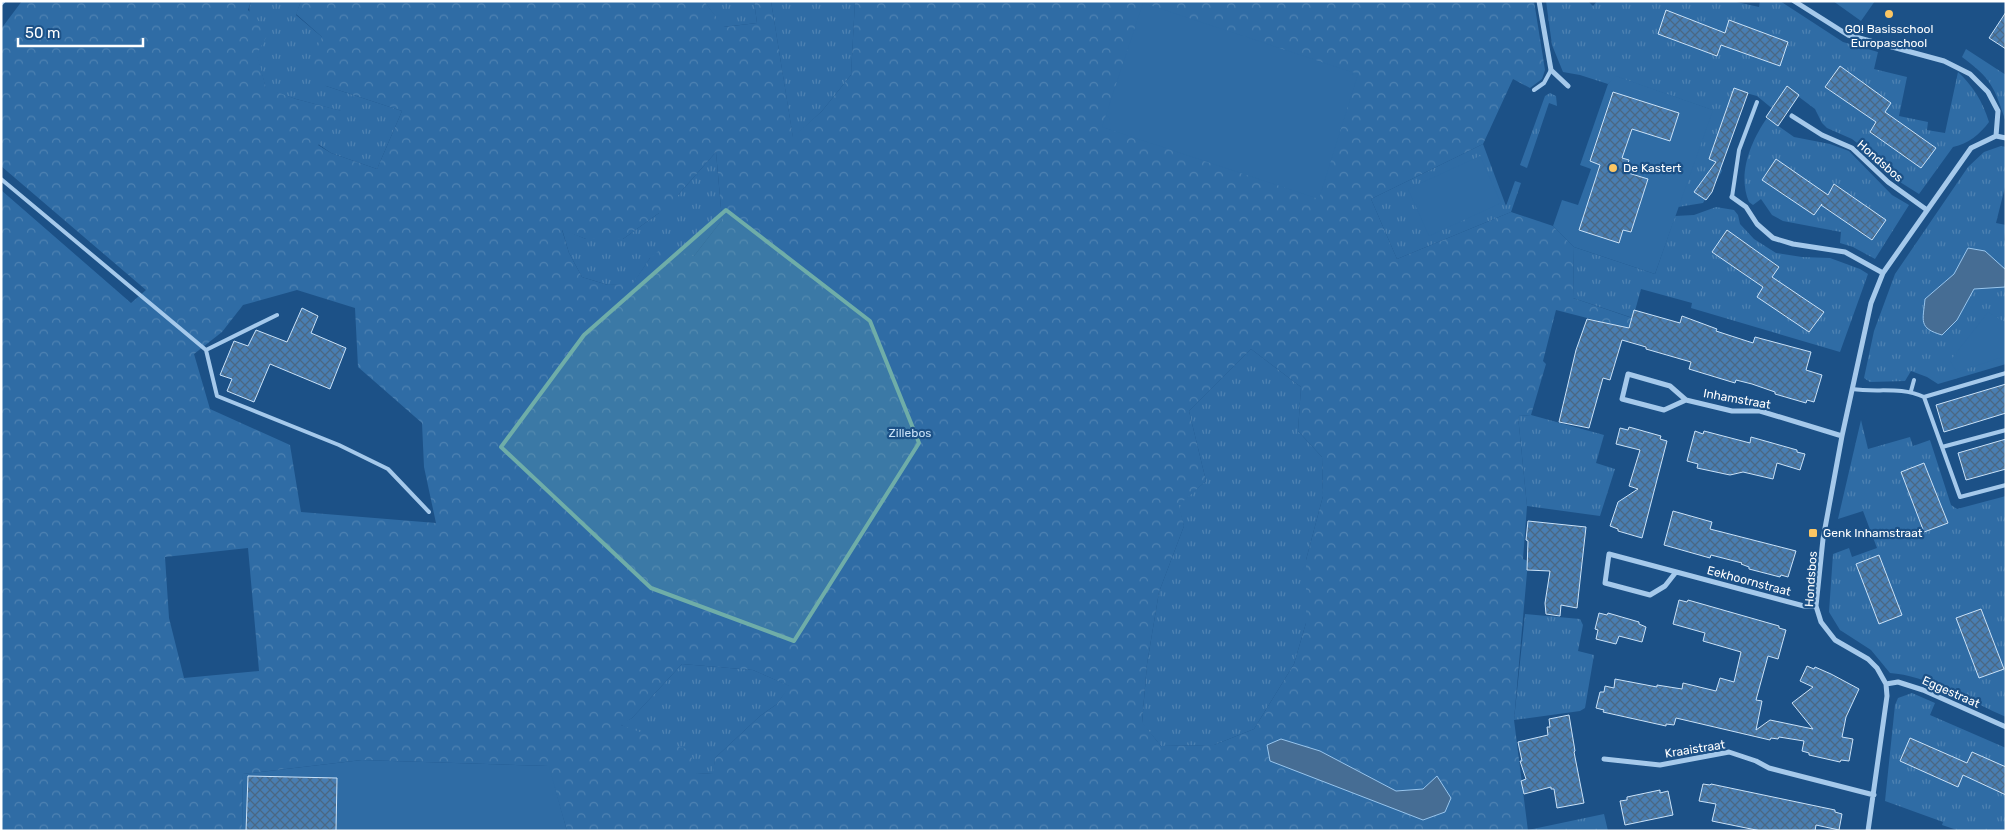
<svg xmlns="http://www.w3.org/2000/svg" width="2007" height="832" font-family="Rubik,sans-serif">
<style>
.grass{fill:url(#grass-tufts)}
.forest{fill:url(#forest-crowns);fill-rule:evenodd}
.green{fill:#2f6ca5}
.water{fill:#466d94;stroke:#98c5ed}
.building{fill:url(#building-cross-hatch);stroke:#cae2f8}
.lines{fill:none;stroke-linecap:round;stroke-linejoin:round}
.service{stroke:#a5c9eb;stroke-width:4}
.minor{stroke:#a5c9eb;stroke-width:5}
.marked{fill:#6fada8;fill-opacity:0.2;stroke:#6fada8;stroke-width:4;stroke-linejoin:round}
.poi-dot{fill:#fcc663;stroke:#1c5187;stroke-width:2}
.labels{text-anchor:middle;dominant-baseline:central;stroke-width:4.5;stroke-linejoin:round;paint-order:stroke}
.poi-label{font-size:12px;fill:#fff;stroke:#1c5187;text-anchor:start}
.street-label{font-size:12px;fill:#fff;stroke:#1c5187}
.park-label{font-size:12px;fill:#cae2f8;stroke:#1c5187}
</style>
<defs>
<pattern id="grass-tufts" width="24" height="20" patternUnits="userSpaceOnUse" patternTransform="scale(1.25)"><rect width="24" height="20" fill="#2f6ca5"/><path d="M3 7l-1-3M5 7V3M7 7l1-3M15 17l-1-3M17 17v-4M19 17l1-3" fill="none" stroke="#4e82b2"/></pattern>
<pattern id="forest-crowns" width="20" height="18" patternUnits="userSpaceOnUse" patternTransform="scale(1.25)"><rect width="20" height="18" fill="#2f6ca5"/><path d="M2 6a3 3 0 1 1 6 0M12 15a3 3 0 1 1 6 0" fill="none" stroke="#4e82b2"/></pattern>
<pattern id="building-cross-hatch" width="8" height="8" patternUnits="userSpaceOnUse" patternTransform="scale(1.25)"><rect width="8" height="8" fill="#497eb2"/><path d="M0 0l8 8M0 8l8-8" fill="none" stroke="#4a6884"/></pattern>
</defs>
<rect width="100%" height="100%" fill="#1c5187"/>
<!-- grass -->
<path class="grass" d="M251,1h50l-5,14 26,22 4,49 76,25 -25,58 -46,-16 -13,-9 23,-33 -45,-12 -30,-10c-5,-21 -22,-69 -15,-88z
M704,1h50l3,22 -34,4z
M771,1h84l-4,74 -29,36 -29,27z
M1546,1h42l5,5 4,-5h135l27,6 1,-6h20l63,41 35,10 -4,17 33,8 -8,39 29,6 -1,8 18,3 13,-61c15,14 25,30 31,50 -9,12 -21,22 -36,25l-34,47 -35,-22 -18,-22 -14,-11 -25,-11 -5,-5 -7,-14 -28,-21 -13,22 -17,-14 -22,-6 -19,63 6,18 -19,32 -25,4 34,-97 -95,-33 -9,7 -28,-9 -17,-3 -11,-27z
M1966,49l40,26v47c-12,-35 -14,-43 -44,-65z
M1550,93l6,3 1,10 -8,-3 -22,65 -7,-3 25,-69z
M1767,118l27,19 36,7 19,7 43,44 17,10 -34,54 -22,-12 -13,-4 1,-11 -58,-11 -11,-6 -11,-16 -8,6 -4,-3c-12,-28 2,-61 18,-84z
M1483,144l23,62 9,-25 6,2 -10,29 -114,47 -26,-60z
M2001,146l5,1v36l-10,40 10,2 -2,15 2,2v122l-68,20 -11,-7 -16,-6 -6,10 -35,1 -6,-4 10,-47 21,-57 73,-107 16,-15z
M716,152l6,68 -28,36 -44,2 -17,26 -25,1 -26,-8 -13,-24 -7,-24 24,10h37l36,-26 19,-18z
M1716,207l18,3 4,5 2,9 14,15 22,14 26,4 28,1 30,11 8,5 -28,78 -149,-44 1,-5 -51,-14 -8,29 -60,-20 1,-51 81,27 20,-58 19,-1z
M1251,349l50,38 -3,44 24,26 1,39 -17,64v63l-12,41 -40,65 -40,16 -53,1 -19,-23 5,-59 12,-72 25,-66 -6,-21 28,-24 -17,-70z
M1531,415l73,20 -8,28 19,6 -15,47 -73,-10 -9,-90z
M1861,420l7,29 42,-12 3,9 17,-6 21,65 6,4 49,-13v221c-34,-15 -81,-42 -116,-44l-19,-23 -31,-20 -11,-18 4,-58 16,-6 3,9 25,-9 -14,-37 -25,8z
M1525,614l55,5 3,6 -5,26 16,4 -9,53 -5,3 -66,9z
M682,664l71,6 37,16 -13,18 -17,12 -45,42 -1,15 -17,1 -77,-50 12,-6z
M1912,693l23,10 -5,12 76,33v83h-46l-18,-6 1,-3 -58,-21 10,-96 3,-7z
M1604,814l4,17h-80v-1z"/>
<!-- forest -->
<path class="forest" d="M22,1h229l-3,9 21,22 -12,22 9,34 30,11 46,12 -24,34 13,8 46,16 25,-58 -76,-25 -17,-19 13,-30 -26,-23 5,-13h403l20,26 33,-4 -3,-22h17l22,136 29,-26 29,-36 4,-74h679l11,69 -3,9 -12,9 -17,-9 -30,65 -112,55 26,60 114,-47 42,14 21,21 -1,51 59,20 -2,11 -74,-19 -13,51 3,3 -15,51 -13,1 9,90 -4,53 5,2 -14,159 14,111h-961l-19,-65 -186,-6 -119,14 -1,57h-241v-641l130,113 15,-13 -145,-124v-137zM716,152l6,68 -28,36 -32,-8 -12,10 -17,25 -25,2 -26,-8 -13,-24 -7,-23 24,9h37l36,-26 14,1 5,-19zM297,290l58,18 3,59 64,56 2,44 12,56 -135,-11 -11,-67 -80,-36 -16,-55 28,-22 21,-27zM1251,349l50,38 -3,44 24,26 1,39 -17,64v63l-12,41 -40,65 -40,16 -53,1 -19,-24 5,-58 12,-72 25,-66 -5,-21 27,-24 -17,-70zM248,548l11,123 -75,7 -15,-60 -4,-61zM682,664l71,6 36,16 -12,18 -17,12 -45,42 -2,15 -16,1 -8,-24 -68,-25 11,-7zM1320,751l76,40 27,-2 -1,31z"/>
<!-- green -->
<path class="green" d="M1833,1h42l-14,20z
M1143,3l215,71 -39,125 -217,-72z
M1616,76l97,34 -58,164 -81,-27 -21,-21 9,-26 16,5 13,-36 -11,-4 28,-81z
M1480,156l21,47 -72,33 -21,-47z
M1988,312l18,11v33l-49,16 -7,-11z
M362,760l187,6 18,65h-325l1,-57z"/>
<!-- water -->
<path class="water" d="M1968,248l17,3 21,19 -1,17 -31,2 -17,31 -15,15c-24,-7 -19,-14 -17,-36l29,-25z
M1281,739l39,12 76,40 27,-2 14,-13 14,22 -6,14 -22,8 -153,-59 -3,-16z"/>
<!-- building -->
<path class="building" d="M1666,10l59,23 4,-13 59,22 -8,24 -59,-21 -4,11 -59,-22z
M2006,12v37l-17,-11z
M1840,66l51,37 -6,9 51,36 -15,20 -51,-36 6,-10 -51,-35z
M1787,86l12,9 -21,31 -12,-9z
M1734,88l14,5 -36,99 -6,8 -12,-8 22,-30 -7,-3z
M1613,92l66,21 -9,28 -38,-12 -10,29 7,2 -4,12 23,7 -17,53 -8,-2 -4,13 -40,-13 21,-65 -10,-4z
M1776,159l52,36 6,-11 52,36 -14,20 -51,-35 1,-1 -8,11 -52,-35z
M1727,230l52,37 -7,10 52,35 -15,20 -52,-35 6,-10 -51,-35z
M302,308l16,8 -7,17 35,15 -16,41 -60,-25 -16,38 -27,-11 5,-12 -12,-4 14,-34 14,5 8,-16 31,12z
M1634,310l46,13 2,-7 35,13 -1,2 37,12 2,-6 56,15 -5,18 16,5 -8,27 -7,-2 -1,3 -31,-9v-2l-23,-8 -16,-4 -1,3 -46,-14 2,-7 -45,-13v-2l-24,-7 -12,40 -7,-2 -14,50 -30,-6 17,-72 11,-31 42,9z
M2006,384v29l-62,19 -8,-27z
M1629,427l32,9 -1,3 7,2 -25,97 -24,-7v-2l-8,-3 8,-24 20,-13 -9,-3 11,-36 -24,-6 4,-16 8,2z
M1695,431l8,3 1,-3 46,12 1,-6 46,13v2l8,2 -5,16 -23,-7 -4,16 -30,-7 -13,3 -33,-7 1,-4 -11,-3z
M2006,439v30l-40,11 -8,-27z
M1924,463l24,60 -24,9 -23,-60z
M1673,511l39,11 -2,7 86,22 -8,26 -7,-2 -1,2 -31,-8v-2l-8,-3 1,-1 -31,-8 -1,3 -46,-13z
M1528,521l58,6 -9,81 -16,-3 -1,11 -14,-2 -1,-11 5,-32 -23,-1 1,-29 -2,-1z
M1879,555l23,60 -23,9 -23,-60z
M1679,600l8,2 1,-2 91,26v2l7,2 -8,29 -10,-3 -12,44 6,1 -6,29 14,-10 43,9 -21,-26 21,-16 -13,-6 7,-15 7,3 1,-2 16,7 28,15 -13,28 -4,20 11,2 -4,22 -8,-1 -1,2 -31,-7v-2l-7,-2 2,-10 -25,-4 -1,2 -7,-1 -1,2 -94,-22 -2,7 -8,-1v2l-63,-14 1,-2 -8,-2 4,-16h4l1,-6 9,2 1,-9 42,8v-2l25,4 1,-6 33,8 4,-13 14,4 7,-30 -38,-11 2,-8 -32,-9z
M1981,609l23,60 -25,9 -23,-60z
M1599,613l8,2 1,-2 31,9v2l7,3 -4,15 -23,-6 -3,8 -20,-5 2,-9 -3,-1z
M1569,715l6,36 -1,1 10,51 -27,5 -3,-19h-3v-2l-27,7 -3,-13 5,-2 -6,-18h2l-4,-19 30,-7 -1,-8h3l-1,-8z
M1910,738l57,25 5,-11 34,15v28l-43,-20 -5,12 -58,-26z
M248,776l89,2 -1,53h-90z
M1703,784l7,1 1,-1 124,26v2l7,2 -3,16 -23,-5 -1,6h-54l-49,-10 4,-17 -17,-3z
M1660,790v3l8,-2 5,24 -48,10 -5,-24 7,-1v-3z"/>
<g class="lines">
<!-- service -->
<path class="service" d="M1534,90l10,-7 7,-13
M1,179l205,171 11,46 122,49 49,24 41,43
M1732,197l7,-47 18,-48
M206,350l71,-35
M1852,389c26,4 47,-3 72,8l36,100 46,-12
M1911,391l3,-11
M1924,397l82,-24
M1942,447l64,-17"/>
<!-- minor -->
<path class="minor" d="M1539,1l12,69 17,16
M1794,1l54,34 96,26 26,13 18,18 10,19 -2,25
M1,3l2,-2
M1792,116l30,19 30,13 36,34 39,28
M1996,136l10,2
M1732,197l14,10 11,17 16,14 20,6 52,8 38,21
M1686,400l-22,10 -42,-11 6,-25 42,12 16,14 46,11h28l82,25
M1676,572l-11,14 -15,9 -45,-12 4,-29 195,52h12
M1886,684l12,-2 25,8 83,37
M1604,759l56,6 69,-13 27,9 13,7 105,27
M1868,831l19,-135 -1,-12 -9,-16 -9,-9 -33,-19 -14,-18 -5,-16 7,-67 19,-103 29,-133 12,-30 88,-125 25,-12"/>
</g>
<!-- marked area -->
<path class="marked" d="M726,210l144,111 49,122 -125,198 -143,-53 -150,-141 83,-112z"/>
<!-- markers -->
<g class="poi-dot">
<circle cx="1889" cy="14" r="5"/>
<circle cx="1613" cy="168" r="5"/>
<rect x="1808" y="528" width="10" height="10" rx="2.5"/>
</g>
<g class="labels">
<!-- poi labels -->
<g class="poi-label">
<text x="1889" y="29" text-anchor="middle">GO! Basisschool<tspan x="1889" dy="14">Europaschool</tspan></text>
<text x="1623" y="168">De Kastert</text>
<text x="1823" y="533">Genk Inhamstraat</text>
</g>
<!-- street labels -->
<g class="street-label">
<text transform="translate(1880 161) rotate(41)">Hondsbos</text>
<text transform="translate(1737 399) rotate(10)">Inhamstraat</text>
<text transform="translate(1811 579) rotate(-86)">Hondsbos</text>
<text transform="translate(1749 581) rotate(15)">Eekhoornstraat</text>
<text transform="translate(1951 692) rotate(24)">Eggestraat</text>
<text transform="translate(1695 749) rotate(-9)">Kraaistraat</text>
</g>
<!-- park labels -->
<g class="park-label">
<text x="910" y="433">Zillebos</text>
</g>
</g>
<!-- border -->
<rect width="2007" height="832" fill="none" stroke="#ffffff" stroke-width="5"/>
<!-- scale -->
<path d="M18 38v8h125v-8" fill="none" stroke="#ffffff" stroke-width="2.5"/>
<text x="25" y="38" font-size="15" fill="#ffffff" stroke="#1c5187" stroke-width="4" paint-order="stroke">50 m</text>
</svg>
